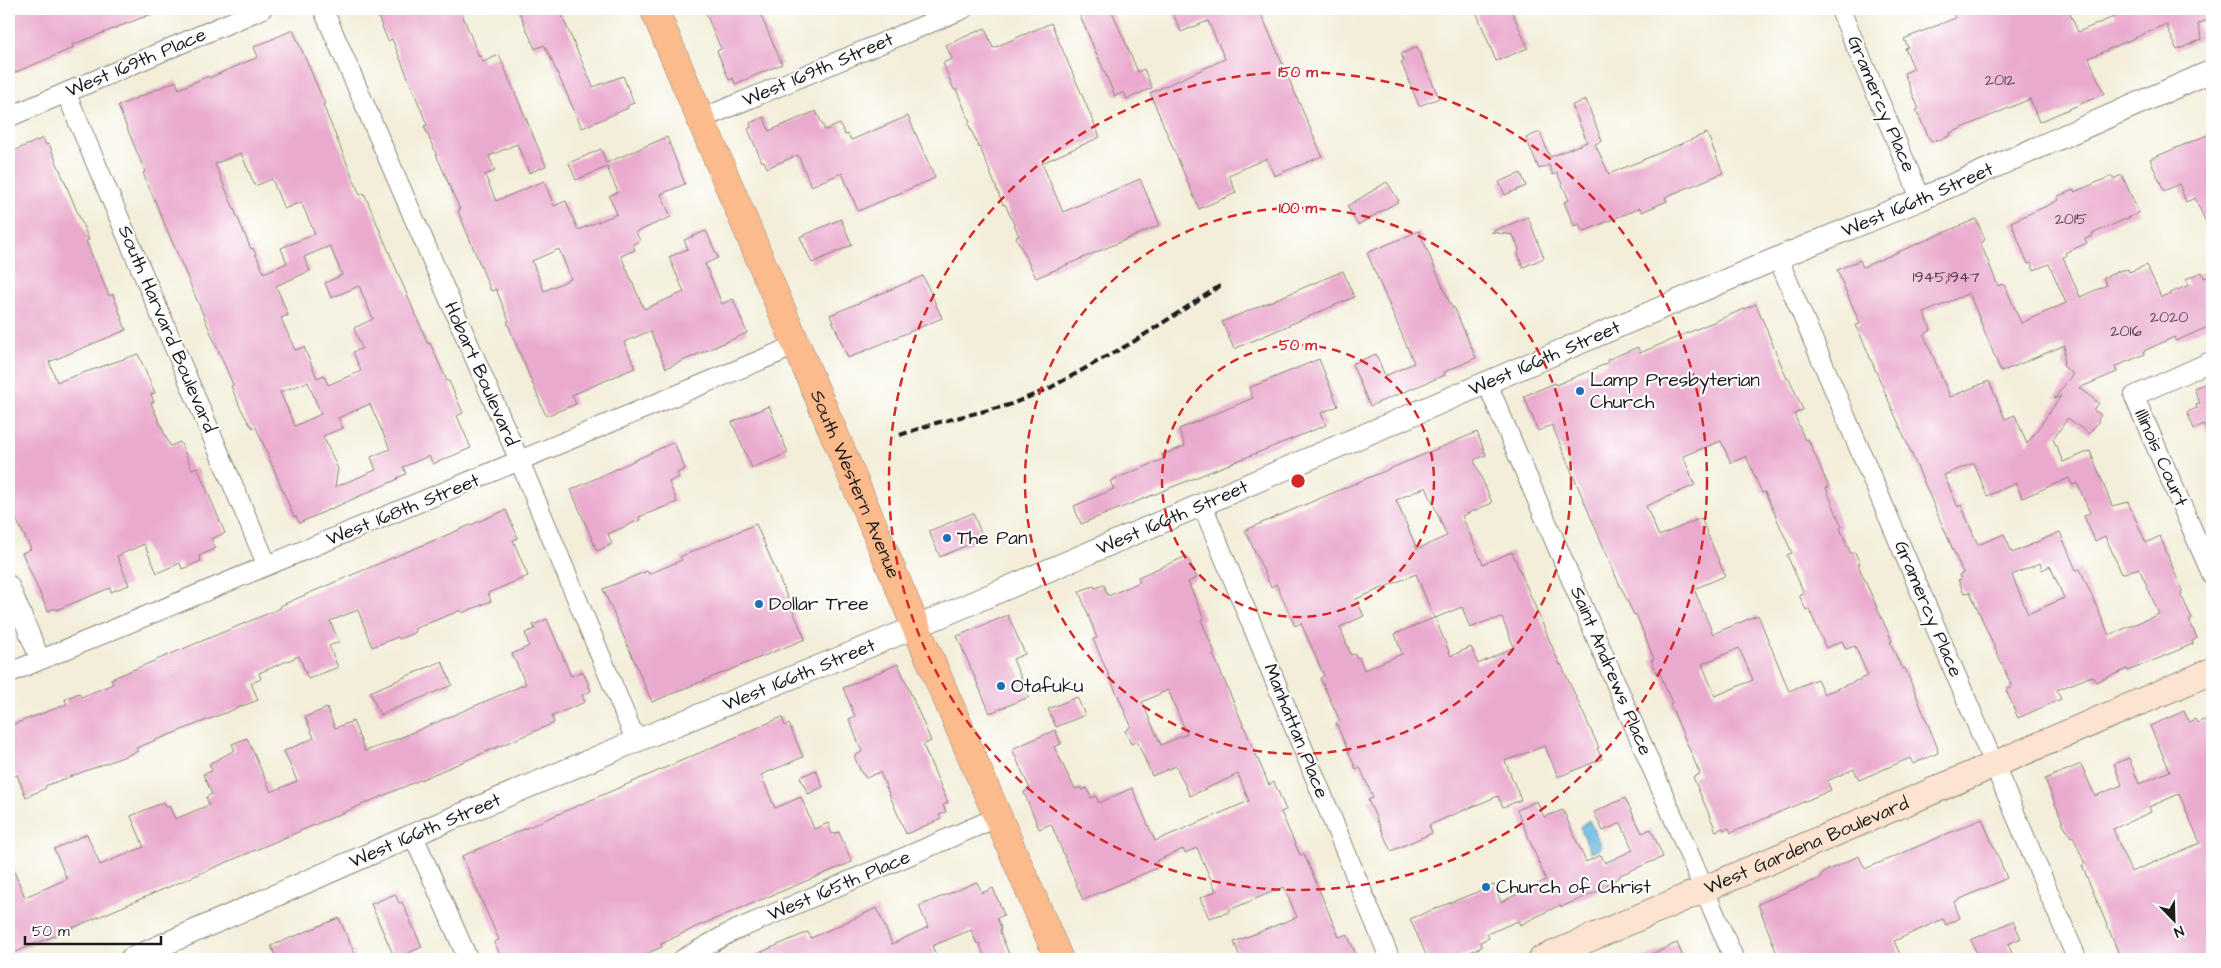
<svg xmlns="http://www.w3.org/2000/svg" width="2221" height="968" font-family="'Architects Daughter',sans-serif">
<style>
.water{fill:#64b6e0;stroke:#40697e}
.building{fill:#eaaacd;fill-rule:evenodd}
.lines{fill:none;stroke-linecap:round;stroke-linejoin:round}
.minor-casing{stroke:#88857a;stroke-width:21}
.tertiary-casing{stroke:#88857a;stroke-width:24}
.secondary-casing{stroke:#88857a;stroke-width:28}
.primary-casing{stroke:#88857a;stroke-width:29}
.minor{stroke:#fff;stroke-width:19}
.tertiary{stroke:#fff;stroke-width:22}
.secondary{stroke:#fde4d1;stroke-width:26}
.primary{stroke:#fbbb8d;stroke-width:28}
.rail{stroke:#1c1c1c;stroke-width:4;stroke-dasharray:8 4;stroke-linecap:butt}
.ring{fill:none;stroke:#d62828;stroke-width:2.5;stroke-dasharray:9 6}
.poi-dot{fill:#1f6fb2;stroke:#fff;stroke-width:2}
.labels{text-anchor:middle;dominant-baseline:central;stroke-width:4.5;stroke-linejoin:round;paint-order:stroke}
.number-label{font-size:16px;fill:#504048}
.street-label{font-size:19px;fill:#1c1c1c;stroke:#fff}
.poi-label{font-size:19px;fill:#1c1c1c;stroke:#fff;text-anchor:start}
.centre{fill:#d62828;stroke:#fff;stroke-width:2.5}
.ring-label{font-size:15px;text-anchor:middle;font-weight:bold;fill:#d62828;stroke:#fff;stroke-width:4.5;stroke-linejoin:round;paint-order:stroke}
</style>
<rect width="100%" height="100%" fill="#fff"/>
<filter id="ink" filterUnits="userSpaceOnUse"><feTurbulence type="fractalNoise" baseFrequency=".02" numOctaves="2"/><feDisplacementMap in="SourceGraphic" scale="10" xChannelSelector="R" yChannelSelector="G"/><feConvolveMatrix kernelMatrix="1 2 1 2 8 2 1 2 1" color-interpolation-filters="sRGB"/></filter>
<filter id="wash" filterUnits="userSpaceOnUse"><feTurbulence type="fractalNoise" baseFrequency=".0096" numOctaves="4" result="noise"/><feDisplacementMap in="SourceGraphic" scale="20" xChannelSelector="R" yChannelSelector="G"/><feGaussianBlur stdDeviation="1.12" result="paint"/><feColorMatrix in="noise" values="0 0 0 0 0 0 0 0 0 0 0 0 0 0 0 0 0 1.4 0 .05"/><feComposite in="paint" operator="in"/></filter>
<g filter="url(#wash)">
<rect width="100%" height="100%" fill="#f3eed9"/>
<!-- water -->
<path class="water" d="M1589,820l13,28 -11,5 -11,-26z"/>
<g id="blocks">
<!-- building -->
<path class="building" d="M9,9h155l-92,36 1,3 -64,27z
M375,9h85l19,48 2,-1 2,6 16,-7 47,111 -17,7 -12,-29 -28,12 6,15 -10,4 11,26 48,-20 10,25 12,-5 12,29 39,-16 -8,-18 9,-4 -11,-25 -31,13 -7,-17 32,-14 5,14 61,-26 18,47 -24,10 10,23 -35,15 4,9 -7,3 2,6 -14,6 23,53 40,-17 -15,-35 19,-8 -4,-9 22,-9 12,27 -13,6 17,40 11,-5 14,34 -81,35 -16,-37 -26,11 11,26 -63,27 4,9 -30,12 -39,-94 2,-1 -13,-32 -5,2 -33,-80 2,-1 -36,-84 3,-1 -13,-33 -22,-53 -4,2zM559,249l12,30 -27,12 -12,-30z
M518,9h41l34,78 30,-11 11,27 -7,3 1,2 -46,20 -34,-76 -4,-7 -9,4z
M704,9h54l24,55 -47,20 -2,-6 -4,2 -12,-29 4,-2z
M1077,9h34l27,63 6,-3 8,19 -25,11 -3,-7 -9,4z
M1171,9h88l63,147 -48,20 -7,-18 -38,17 7,18 -37,16 -49,-116 75,-34 -17,-38 -27,11z
M1475,9h36l17,39 -32,13z
M1951,9h117l10,23 38,-16 -3,-7h92l5,10 -12,5 4,15 -25,11 -11,-26 -77,34 15,36 -65,28 -9,-23 -80,34 1,2 -13,6v-2l-7,3 -15,-32 3,-1 -15,-36 10,-4 -9,-21 3,-1 -4,-8 51,-21z
M1051,23l49,114 -58,26 21,49 77,-33 20,46 -124,53 -20,-41 3,-1 -14,-32 -2,1 -23,-58 -1,1 -11,-25 2,-1 -14,-33 -2,1 -11,-27 9,-4 -6,-14 39,-17 8,20z
M293,30l32,74 -2,1 37,90 4,-2 64,151 2,-1 17,38h2l14,32 -6,3 14,32 -38,16 -4,-8 -26,11 3,7 -9,4 1,1 -99,44 -3,-7 -2,1 -38,-90 -3,1 -2,-3h-1l-10,-18 -9,-21 2,-1 -90,-212 2,-1 -27,-66 58,-25 3,8 29,-13 1,2 49,-21 -4,-10zM241,153l14,33 17,-7 12,30 17,-7 14,32 -34,14 6,15 -23,10 -11,-25 -2,1 -36,-85zM330,246l12,29 -17,8 6,15 28,-12 14,33 -19,9 8,21 -9,3 8,19 -33,14 -4,-10 -7,3 -13,-31 -9,3 -14,-32 7,-3 -12,-29 34,-15 -6,-14zM308,382l13,32 -26,12 -15,-34zM370,404l20,45 -19,8 5,13 -41,17 3,-18 -15,-33 20,-8 -5,-10z
M1417,47l22,51 -20,8 -18,-44 3,-1 -3,-7z
M1586,100l16,41 -7,3 14,30 98,-41 16,40 -58,24 2,4 -25,11 -2,-4 -58,24 -3,-8 -5,2 -10,-24 5,-2 -12,-27 -4,2 -4,-10 -10,4 -13,-31 14,-6 10,25 37,-15 -15,-37z
M816,111l9,19 15,-6 5,11 3,-1 3,6 57,-24 27,62 -77,33 -16,-38 -31,13 -13,-31 -31,13 -3,-7 -2,1 -14,-33 3,-2 -1,-4 14,-6 5,14z
M2212,133v103l-17,-38 -9,4 -7,-18 -15,7 -14,-32z
M43,138l3,7 3,-1 40,96 -3,1 23,55 4,-2 13,36 -77,32 8,20 81,-28 17,39 -4,1 3,8 -3,1 19,43 10,-4 12,27 5,-2 28,66 -14,6 5,9 -17,8 2,5 -19,8 -2,-6 -23,10 -13,-29 -27,12 12,29 -18,7 -1,-4 -54,22 -1,-2 -7,3 -26,-58 9,-4 -22,-44v-352z
M1521,173l5,13 -21,9 -6,-13z
M2122,175l17,38 -47,21 1,2 -8,3 2,4 -22,10 1,3 -3,1 17,40 27,-12 -4,-7 16,-7 9,-2 1,3 18,-7 14,32 28,-12 -3,-6 16,-7 2,6 8,-3v50l-36,16 -2,-4 -30,14 1,3 -30,13 2,5 -38,16 20,15 -6,7 8,5 -3,5 1,1 -10,13 -21,-16 -15,21 10,23 27,-11 22,55 16,-4 18,41 14,-7 22,55 -1,4 11,23 -3,2 8,18 -5,3 1,3 -65,27 -1,-2 -31,13 -4,-6 -35,14 4,9 -43,19 -12,-28 6,-3 -42,-95 -6,1 -6,-13 3,-1 -2,-4 4,-2 -107,-248 4,-1 -23,-54 23,-10 3,7 113,-48 9,20 -4,5 17,42 4,-2 3,2 16,37 45,-20 -17,-39 -15,6 -3,-7 -3,1 -17,-42 38,-17 9,-5 -1,-3 16,-7 1,2 38,-16 1,3zM1969,293l32,79 64,-27 -2,21 10,8 -19,25 7,-3 -34,48 -12,-29 -10,4 -16,-38 -39,16 -26,-62 7,-5 -7,-17zM1974,463l13,33 29,-13 6,15 47,-20 3,7 5,-2 13,30 -6,3 11,25 10,-5 17,38 17,-6 20,46 -50,21 -29,-66 -4,1 -16,-38 -48,21 -8,-19 -26,11 -17,-40 -3,2 -14,-32zM2040,563l2,7 8,-4 14,32 -36,16 -16,-39z
M1387,182l12,19 -41,24 -11,-19z
M1528,217l16,41 -21,9 -5,-13 1,-5 -6,-14 -22,-3z
M841,219l11,26 -40,18 -12,-26z
M1419,231l33,77 2,-1 22,51 -32,14 1,3 -75,31 -18,-42 24,-10 9,22 29,-13 -47,-110z
M1343,271l11,26 -120,52 -12,-27z
M923,276l19,42 -94,40 -18,-43z
M1756,304l31,75 2,-1 14,32 -9,4 11,26 3,-1 21,48 -3,1 16,39 -2,1 11,26 4,-2 5,12 -2,1 34,76 -2,1 12,27 3,-1 33,81 -1,1 1,3 -25,11 -3,-6 -51,22 -5,-11 -27,12 4,9 -100,43 -2,-5 -5,2 -1,-2 -7,3 -23,-54 7,-3 -30,-70 2,-1 -13,-31 -2,1 -6,-13 3,-1 -18,-45 -2,1 -17,-36 -65,-154 -14,6 -14,-35 31,-13 1,2 52,-22 -1,-3 31,-13 2,6zM1721,441l10,22 15,-7 16,37 3,-1 27,61 -5,2 17,38 -5,2 7,15 3,-1 17,39 16,-7 4,8 9,-3 13,30 -44,18 -7,-15 -28,12 -31,-76 -45,19 -19,-45 31,-13 -24,-58 -42,18 -13,-30 49,-21 -12,-29zM1739,648l14,32 -38,16 -13,-32z
M1319,359l19,47 -17,7 5,12 -245,99 -7,-18 40,-17 -4,-8 54,-22 -2,-4 23,-9 -6,-17 74,-31 -4,-10z
M2212,381v63l-8,-20 -10,5 -7,-17 10,-4 -1,-3 4,-1 -6,-16z
M769,406l19,47 -36,15 -20,-46z
M1477,432l9,23 -12,5 18,43 -30,13 21,48 29,-12 48,113 1,-1 38,84h-2l5,11 -44,18 -13,-31 -40,15 16,39 -18,7 -5,-11 -69,29 3,8 -41,18 -23,-51 5,-2 -13,-31 -4,2 -20,-46 4,-2 -20,-43 4,-2 -23,-53 -6,3 -19,-42 -5,3 -26,-57zM1426,487l21,49 -30,13 -21,-49zM1416,574l18,44 -39,16 7,20 -38,16 -5,-13 -2,1 -2,-4 -4,1 -11,-28 24,-11 -8,-17zM1462,607l8,21 17,-7 15,-3 12,29 -36,17 -7,-17 -20,9 -16,-38z
M674,442l11,27 -8,4 2,4 -10,5 8,20 -38,15 1,3 -32,14 4,10 -15,7 -26,-61z
M506,510l12,28 -5,2 15,36 -40,17 3,8 -29,12 -1,-3 -47,19 2,3 -17,7 -1,-2 -26,10 -14,-37 -28,11 9,21 -10,4 9,21 -30,12 -9,-23 -40,17 2,6 -10,4 7,17 -122,48 2,3 -15,6 -78,29 1,2 -20,9 -9,-22 -8,3v-52l58,-22 -2,-5 14,-6 2,4 32,-13 -2,-5 170,-71 -1,-2 34,-15z
M973,513l10,25 -43,19 -11,-26z
M756,524l49,115 -153,63 -49,-113 44,-18 2,3 33,-14 -2,-3z
M1187,556l10,22 -9,4 16,37 -3,1 14,33 -2,1 56,131 5,-3 12,28 -5,2 19,43 4,-1 35,83 8,-3 11,25h-117l-7,-17 63,-25 -13,-30 -55,23 1,2 -21,6 -9,-20 16,-7 -19,-43 -12,5 -2,-4 -27,12 3,6 -76,33 -32,-76 -12,5 -14,-34 -1,-3 6,-3 -18,-40 43,-19 6,14 -7,3 21,42 6,-2 1,3 5,-2 4,10 5,-2 3,7 33,-15 23,53 94,-40 -11,-27 -48,22 -14,-30 -24,10 -15,-35 -6,3 -6,-13 6,-5 -38,-87 4,-1 -18,-47 15,-5 1,2 9,-3 4,11 32,-14 -2,-5zM1168,690l19,44 -26,11 -19,-43z
M1008,615l17,39 -12,5 16,38 -39,16 -33,-77z
M547,619l24,57 12,-5 8,20 -9,4 3,7 -33,14 2,7 -545,232v-95l16,37 42,-18 -13,-30 18,-8 15,-7 13,31 44,-18 -13,-31 33,-14 2,5 3,-1 6,13 34,-14 -3,-8 6,-3 -9,-20 9,-3 -3,-7 26,-14 -3,-6 15,-6 24,54 26,-11 -13,-30 30,-13 -9,-21 22,-9 8,20 18,-7 12,30 23,-8 138,-59 -14,-30 17,-8 -4,-13 10,-4 -2,-4z
M442,661l10,24 -72,30 -10,-23z
M898,664l33,77 -8,4 25,58 -5,2 3,7 -7,3 2,4 -35,15 -26,-62 -14,6 -5,-6 -7,-16 8,-4 -13,-33 6,-3 -12,-28z
M1077,697l8,18 -29,12 -8,-18z
M2184,711l5,11 6,-3 2,4 12,-5 3,9v232h-91l-39,-94 3,-1 -12,-28 -2,1 -7,-12 -19,-46 36,-15 14,32 27,-11 -8,-21 15,-6 10,26 31,-13 -20,-45zM2179,794l21,49 -69,29 -18,-43 38,-17 -2,-5z
M782,717l3,9 4,-2 14,33 -42,18 14,33 26,-11 13,32 14,-6 4,11 7,-2 13,30 -154,64 -37,18 1,3 -28,12h-132l-8,-17 5,-2 -37,-84z
M816,770l7,17 -15,7 -8,-17z
M1625,798l17,35 9,-4 12,28 -43,18v2l-13,7 1,3 -47,20 -1,-2 -40,20 -2,-4 -31,13 2,4 -9,4 2,5 -29,12h-25l-18,-40 84,-34 7,17 45,-22 -29,-70 20,-9 7,16 19,-7 23,52 15,-7 4,8 28,-13 -12,-27 -18,8 -9,-19z
M1982,819l25,59 -53,24 6,16 -14,7 -3,-6 -49,22 8,18h-123l-21,-55 63,-26v-2l5,-5 33,-15 6,13z
M977,882l5,11 11,-5 11,27 -7,3 4,10 -1,4 11,27h-25l-7,-16 -2,1 -6,-14 -39,16 6,13h-193l63,-27 3,6 66,-30 15,36 36,-17 -9,-21z
M395,894l4,9 3,-1 20,45 -27,12 -24,-55z
M339,918l18,41h-80l-6,-13z
M2013,921l8,17 -13,6 6,15h-35l-8,-19z
M1677,943l7,16h-44z"/>
</g>
</g>
<g filter="url(#ink)">
<use href="#blocks" fill-opacity="0" stroke="#88857a" stroke-width="1"/>
<g class="lines">
<defs>
<path id="minor" d="M323,9l197,453 116,279
M1840,9l81,190
M66,93l201,472
M9,117l253,-108
M701,119l262,-110
M1778,258l299,701
M2212,361l-78,35 78,179
M1487,383l247,576
M1202,504l188,455
M9,585l31,74
M9,673l788,-328
M413,835l55,124
M683,959l46,-26 269,-116"/>
<g id="tertiary">
<path id="s1" d="M131,959l282,-124 223,-94 280,-114 862,-369 143,-59 291,-128"/>
</g>
<g id="secondary">
<path id="s2" d="M1542,959l670,-288"/>
</g>
<g id="primary">
<path id="s3" d="M654,9l262,618 143,332"/>
</g>
</defs>
<!-- minor casing -->
<use href="#minor" class="minor-casing"/>
<!-- tertiary casing -->
<use href="#tertiary" class="tertiary-casing"/>
<!-- secondary casing -->
<use href="#secondary" class="secondary-casing"/>
<!-- primary casing -->
<use href="#primary" class="primary-casing"/>
<!-- minor -->
<use href="#minor" class="minor"/>
<!-- tertiary -->
<use href="#tertiary" class="tertiary"/>
<!-- secondary -->
<use href="#secondary" class="secondary"/>
<!-- primary -->
<use href="#primary" class="primary"/>
<!-- rail -->
<path class="rail" d="M900,435l36,-12 73,-18 39,-16 85,-47 90,-58"/>
</g>
</g>
<!-- distance rings -->
<g class="ring">
<circle cx="1298" cy="481" r="136"/>
<circle cx="1298" cy="481" r="273"/>
<circle cx="1298" cy="481" r="409"/>
</g>
<!-- markers -->
<g class="poi-dot">
<circle cx="1580" cy="391" r="5"/>
<circle cx="947" cy="538" r="5"/>
<circle cx="759" cy="604" r="5"/>
<circle cx="1001" cy="686" r="5"/>
<circle cx="1486" cy="887" r="5"/>
</g>
<g class="labels">
<!-- number labels -->
<g class="number-label">
<text x="2000" y="80">2012</text>
<text x="2071" y="219">2015</text>
<text x="1946" y="277">1945;1947</text>
<text x="2169" y="317">2020</text>
<text x="2126" y="331">2016</text>
</g>
<!-- street labels -->
<g class="street-label">
<text transform="translate(136 63) rotate(-23)">West 169th Place</text>
<text transform="translate(818 70) rotate(-23)">West 169th Street</text>
<text transform="translate(1881 104) rotate(67)">Gramercy Place</text>
<text stroke="none"><textPath href="#s1" startOffset="1941">West 166th Street</textPath></text>
<text transform="translate(167 329) rotate(67)">South Harvard Boulevard</text>
<text stroke="none"><textPath href="#s1" startOffset="1536">West 166th Street</textPath></text>
<text transform="translate(481 374) rotate(66)">Hobart Boulevard</text>
<text transform="translate(2161 458) rotate(66)">Illinois Court</text>
<text stroke="none"><textPath href="#s3" startOffset="516">South Western Avenue</textPath></text>
<text transform="translate(403 510) rotate(-22)">West 168th Street</text>
<text stroke="none"><textPath href="#s1" startOffset="1131">West 166th Street</textPath></text>
<text transform="translate(1928 609) rotate(67)">Gramercy Place</text>
<text transform="translate(1611 671) rotate(67)">Saint Andrews Place</text>
<text stroke="none"><textPath href="#s1" startOffset="726">West 166th Street</textPath></text>
<text transform="translate(1296 731) rotate(68)">Manhattan Place</text>
<text stroke="none"><textPath href="#s1" startOffset="321">West 166th Street</textPath></text>
<text stroke="none"><textPath href="#s2" startOffset="288">West Gardena Boulevard</textPath></text>
<text transform="translate(839 886) rotate(-23)">West 165th Place</text>
</g>
<!-- poi labels -->
<g class="poi-label">
<text x="1590" y="380">Lamp Presbyterian<tspan x="1590" dy="22">Church</tspan></text>
<text x="957" y="538">The Pan</text>
<text x="769" y="604">Dollar Tree</text>
<text x="1011" y="686">Otafuku</text>
<text x="1496" y="887">Church of Christ</text>
</g>
</g>
<circle cx="1298" cy="481" r="8" class="centre"/>
<g class="ring-label">
<text x="1298" y="77">150 m</text>
<text x="1298" y="213">100 m</text>
<text x="1298" y="350">50 m</text>
</g>
<!-- margin -->
<rect width="2221" height="968" fill="none" stroke="#fff" stroke-width="30"/>
<!-- north arrow -->
<g transform="translate(2174 920) rotate(157)" stroke="#ffffff" stroke-width="4" paint-order="stroke">
<path d="M0-4L9 19L0 12L-9 19Z" fill="#1c1c1c"/>
<text y="-8" font-size="14" font-weight="bold" text-anchor="middle" fill="#1c1c1c">N</text>
</g>
<!-- scale -->
<path d="M25 936v8h136v-8" fill="none" stroke="#1c1c1c" stroke-width="2.5"/>
<text x="32" y="936" font-size="15" fill="#1c1c1c" stroke="#ffffff" stroke-width="4" paint-order="stroke">50 m</text>
</svg>
